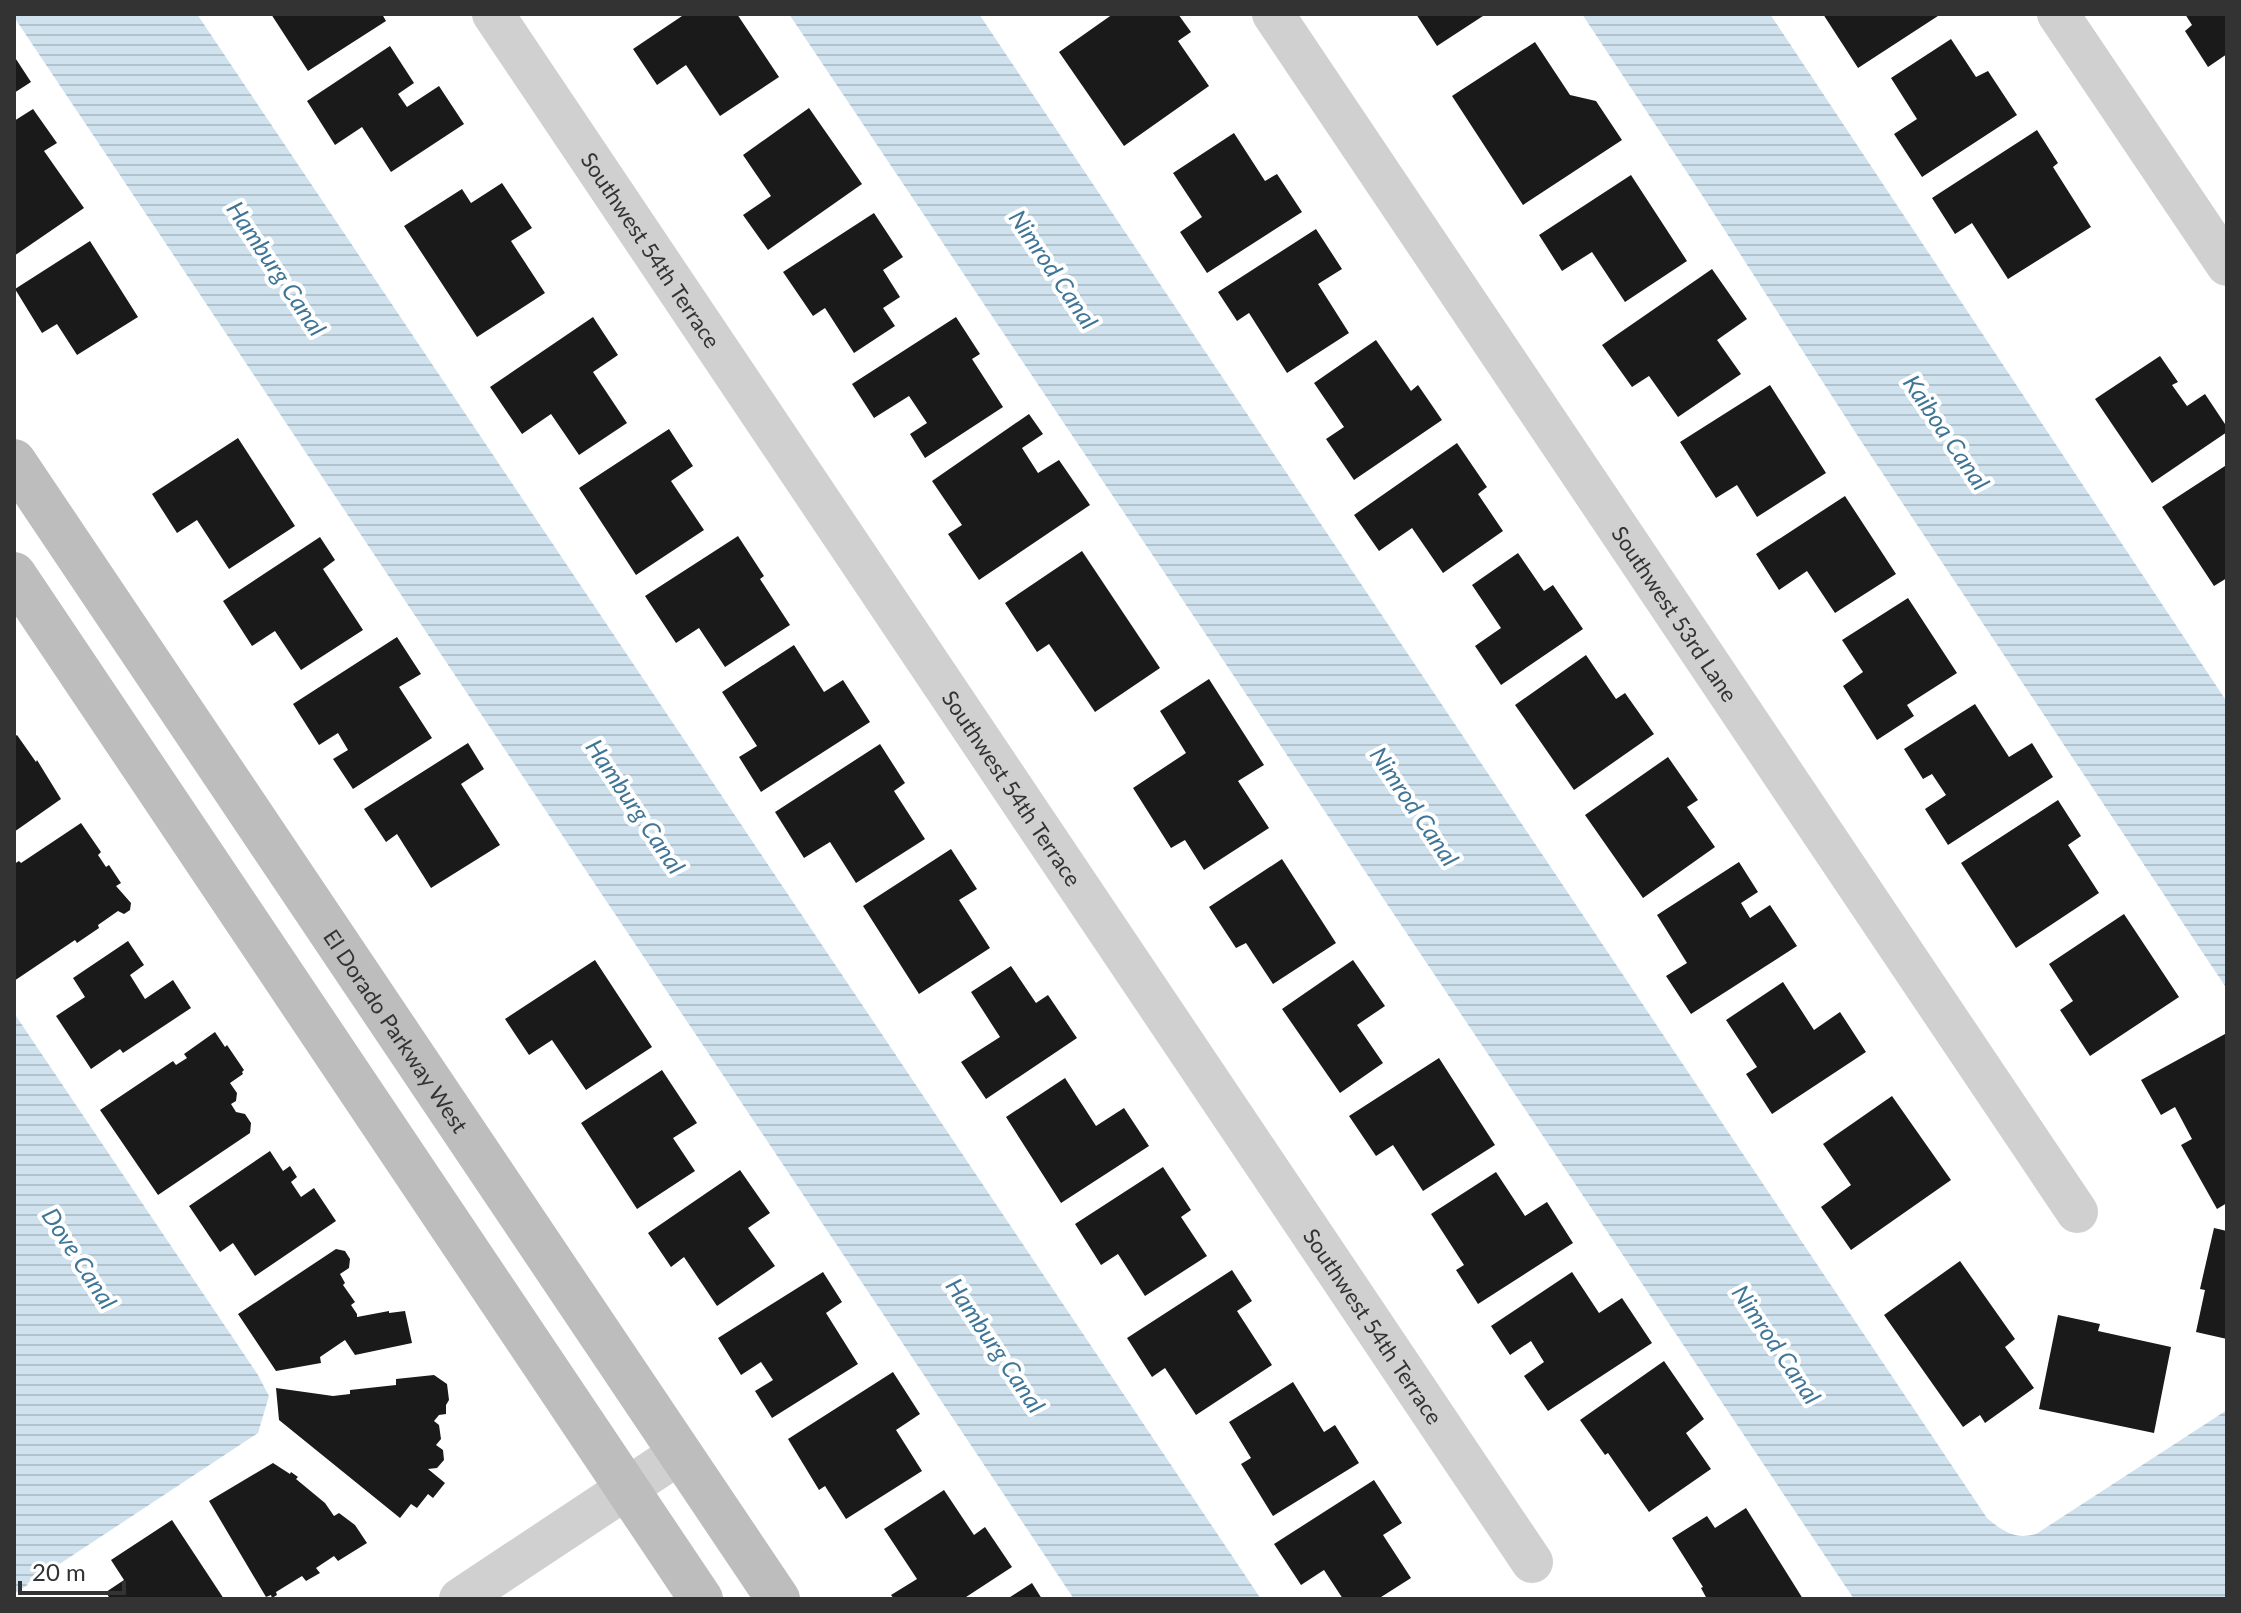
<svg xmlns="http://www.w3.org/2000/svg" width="2241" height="1613" font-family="Lato,sans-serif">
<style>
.water{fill:url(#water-rules)}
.building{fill:#1a1a1a}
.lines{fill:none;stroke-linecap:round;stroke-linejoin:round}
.street{stroke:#d0d0d0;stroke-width:42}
.secondary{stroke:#bdbdbd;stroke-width:44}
.labels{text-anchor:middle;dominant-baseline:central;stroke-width:8;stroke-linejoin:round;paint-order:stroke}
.street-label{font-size:22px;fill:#333;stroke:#fff}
.water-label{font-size:24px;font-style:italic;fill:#3f7597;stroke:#fff}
</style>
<defs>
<pattern id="water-rules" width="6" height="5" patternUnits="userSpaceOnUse" patternTransform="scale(2)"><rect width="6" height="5" fill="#cfe2ee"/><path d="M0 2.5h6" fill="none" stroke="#b2c2cd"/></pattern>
</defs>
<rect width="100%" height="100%" fill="#fff"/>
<!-- water -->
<path class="water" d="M14,14h183l1064,1585h-187l-1060,-1582z
M789,14h190l1008,1504c15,13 28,22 49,16l191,-124v186l-5,3h-368z
M1582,14h188l457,688v287l-366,-548 -161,-249z
M14,1013l244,362 11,21 -11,37 -244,161z"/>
<!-- building -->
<path class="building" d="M271,14h111l4,7 -78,50z
M685,14h52l42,63 -59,39 -34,-51 -29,20 -24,-36z
M1113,14h65l13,18 -13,9 31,45 -85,60 -65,-94z
M1416,14h70l-49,32z
M1823,14h118l-83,54z
M2185,14h42v40l-19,13 -23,-36 7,-6z
M1951,39l25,38 12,-6 29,44 -95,62 -28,-43 23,-15 -26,-41z
M1535,42l35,53 26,6 26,39 -99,65 -71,-109z
M390,46l24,37 -16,11 9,13 32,-21 25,38 -73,48 -29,-45 -27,18 -28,-44z
M14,56l17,26 -17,11z
M809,108l53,76 -94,66 -25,-35 28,-19 -28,-41z
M33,109l24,34 -13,8 40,57 -70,48v-135z
M2037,130l21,33 -5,4 38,60 -83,52 -36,-56 -17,11 -23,-36z
M1234,133l31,48 12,-7 25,38 -95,61 -27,-41 22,-15 -29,-44z
M1631,175l56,86 -62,41 -33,-50 -30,19 -23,-36z
M502,183l30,45 -21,13 34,52 -68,44 -73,-111 58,-37 9,14z
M874,213l29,44 -20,13 17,27 -17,11 12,18 -41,27 -29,-45 -12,8 -30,-44z
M1316,229l26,40 -24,15 31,49 -62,40 -38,-60 -12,8 -19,-29z
M90,241l48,76 -61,38 -20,-31 -15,9 -27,-44z
M1712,269l35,50 -30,21 24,34 -63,43 -29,-41 -17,11 -30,-42z
M593,317l25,38 -25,17 34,51 -48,32 -28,-41 -29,20 -32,-47z
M956,317l24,37 -8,5 31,48 -78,51 -15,-24 17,-11 -18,-27 -35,22 -22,-34z
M1376,340l35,51 7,-6 24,35 -88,60 -28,-41 18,-12 -30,-44z
M2160,356l18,26 -6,3 15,21 18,-12 22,33v5l-75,51 -57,-84z
M1770,385l56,88 -69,44 -20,-32 -21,13 -36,-56z
M1029,414l14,20 -21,14 16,25 21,-13 31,45 -111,75 -31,-46 14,-9 -30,-44z
M669,429l24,37 -22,15 33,49 -68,45 -57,-87z
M238,438l57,88 -66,43 -32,-49 -20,13 -25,-39z
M1457,443l30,44 -9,7 25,37 -60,42 -31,-45 -33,23 -25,-36z
M2225,466l2,4v108l-13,8 -52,-79z
M1845,496l51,78 -61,39 -28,-42 -28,19 -23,-36z
M738,536l26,40 -4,3 30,46 -65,42 -26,-39 -23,15 -31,-47z
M320,537l15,23 -12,9 40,61 -62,40 -26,-39 -23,15 -29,-45z
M1082,551l78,117 -65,44 -46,-68 -12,8 -32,-49z
M1518,553l26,38 9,-6 30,44 -82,56 -26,-39 26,-18 -29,-43z
M1908,598l49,75 -50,32 7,11 -37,24 -34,-54 20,-14 -21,-32z
M397,637l24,37 -22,13 33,51 -79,51 -20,-30 15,-9 -10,-17 -19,12 -26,-41z
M794,645l30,47 19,-12 27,42 -109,70 -22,-35 18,-11 -35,-54z
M1586,655l30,44 9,-6 29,41 -80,56 -59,-85z
M1209,679l55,86 -26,16 31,47 -65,42 -19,-30 -14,8 -38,-60 53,-35 -26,-42z
M1975,704l34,53 23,-14 21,34 -105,68 -23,-36 21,-14 -14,-21 -9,5 -19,-30z
M17,735l19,27 1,-2 24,39 -47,33v-95z
M468,743l16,26 -23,15 39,61 -69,43 -34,-54 -11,8 -22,-33z
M880,744l25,39 -11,8 31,48 -69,44 -26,-41 -26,16 -29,-46z
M1668,757l30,43 -11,7 28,40 -72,51 -58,-83z
M2058,800l23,36 -13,9 31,48 -83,55 -55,-85z
M81,823l20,29 -3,3 8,12 3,-2 12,18 -5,3 15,17 -1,7 -6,4 -6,-3 -20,14 1,3 -22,15 -2,-3 -61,41v-117l5,-3 2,2z
M951,849l26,40 -18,11 31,48 -71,46 -56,-88z
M1282,859l54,84 -63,41 -27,-41 -10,5 -27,-41z
M1739,862l19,30 -17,11 9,15 20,-13 27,41 -106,68 -25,-38 21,-13 -30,-48z
M2124,914l55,83 -89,59 -30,-46 13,-9 -24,-37z
M128,941l16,24 -14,10 15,24 28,-19 18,28 -68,45 -3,-4 -29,20 -35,-53 29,-19 -12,-19z
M595,960l57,87 -66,43 -34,-50 -23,15 -24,-36z
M1353,960l32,46 -28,19 26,38 -43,30 -58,-84z
M1011,966l25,37 12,-8 29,43 -91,61 -25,-37 39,-25 -29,-45z
M1783,982l31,48 26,-18 26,40 -94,62 -26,-40 11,-7 -31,-47z
M215,1032l10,15 2,-2 17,25 -2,2 1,2 -13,9 7,10 -1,8 -5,3 5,8 9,2 6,9 -1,10 -92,62 -58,-85 73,-49 3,4 11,-7 -3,-4z
M2225,1034l2,5v164l-10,6 -36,-64 11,-6 -17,-32 -14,8 -20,-35z
M1439,1058l56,87 -72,46 -30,-46 -17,11 -27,-40z
M662,1070l35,53 -24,15 22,33 -58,38 -56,-86z
M1065,1078l31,48 28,-18 25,38 -88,57 -55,-86z
M1892,1096l59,84 -100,70 -30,-43 30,-22 -28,-41z
M270,1151l13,20 7,-5 7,11 -6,5 10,15 13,-9 22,33 -81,55 -22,-33 -13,9 -31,-46z
M1163,1167l28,43 -10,7 26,39 -62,40 -27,-42 -17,11 -26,-41z
M740,1170l30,43 -22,15 27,38 -58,40 -33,-49 -13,10 -23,-34z
M1496,1172l29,44 22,-14 26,41 -95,61 -22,-34 8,-5 -33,-51z
M2214,1228l13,3v108l-31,-7 9,-42 -5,-1z
M336,1249l9,2 5,8 -1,9 -9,6 5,9 -2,2 12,17 -4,3 6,9v3l32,-6v2l16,-2 7,32 -57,12 -10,-15 -25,17 1,6 -45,8 -38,-57z
M1960,1261l55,78 -10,8 29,41 -49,35 -5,-8 -17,12 -79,-112z
M1232,1270l20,31 -15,10 35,54 -76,50 -31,-47 -13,9 -25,-39z
M823,1272l19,30 -16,11 32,51 -86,54 -17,-27 18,-11 -12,-18 -20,13 -23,-37z
M1572,1272l27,41 23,-15 30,45 -104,68 -24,-35 20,-14 -13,-21 -21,14 -19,-29z
M2058,1315l42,9 -2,7 73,16 -17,86 -115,-24z
M1664,1361l40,58 -18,14 25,36 -62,43 -41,-59 -3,2 -25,-35z
M893,1372l27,42 -24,16 26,41 -76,48 -21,-33 -6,4 -31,-51z
M434,1375l13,9 2,16 -3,5v9l-7,1 -5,6 5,4 2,14 -5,6 7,5 1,10 -7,8 -9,1 17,14 -12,15 -5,-4 -11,14 -6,-4 -11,14 -121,-98 -3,-32 57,8 17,-2v-4l46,-5v-6z
M1293,1382l31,50 11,-7 24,38 -86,53 -32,-52 10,-6 -22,-36z
M273,1463l17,11 1,-2 7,5 -2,2 29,24 9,13 5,-3 16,12 12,18 -29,18 -4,-5 -18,12 4,5 -14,8 -4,-5 -26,16 1,3 -5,3 -1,-3 -5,2 -57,-96z
M1374,1480l28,43 -19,12 28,43 -33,21h-35l-19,-29 -23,15 -27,-41z
M944,1490l30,45 11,-8 27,40 -49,32h-69l-3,-4 26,-16 -33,-50z
M1746,1508l57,91h-96l-6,-11 2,-1 -31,-49 35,-22 8,12z
M172,1520l52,79h-114l-4,-7 18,-12 -13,-20z
M1032,1583l10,16h-35z"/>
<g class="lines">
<!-- street -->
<g class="street">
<path id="s1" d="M493,14l1039,1548"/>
<path id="s2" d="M1273,14l804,1198"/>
<path d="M2058,14l169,251"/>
<path d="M460,1599l220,-146"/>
</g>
<!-- secondary -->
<g class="secondary">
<path id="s3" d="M14,461l764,1138"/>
<path d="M14,574l687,1025"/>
</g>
</g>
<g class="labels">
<!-- street labels -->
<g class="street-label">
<text stroke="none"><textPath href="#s1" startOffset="284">Southwest 54th Terrace</textPath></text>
<text stroke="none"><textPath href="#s2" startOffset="722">Southwest 53rd Lane</textPath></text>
<text stroke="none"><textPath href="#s1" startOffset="932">Southwest 54th Terrace</textPath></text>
<text stroke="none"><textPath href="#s3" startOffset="686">El Dorado Parkway West</textPath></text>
<text stroke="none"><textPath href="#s1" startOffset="1580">Southwest 54th Terrace</textPath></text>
</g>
<!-- water labels -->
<g class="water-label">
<text transform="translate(277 268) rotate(56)">Hamburg Canal</text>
<text transform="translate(1054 269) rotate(56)">Nimrod Canal</text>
<text transform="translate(1947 432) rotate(56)">Kaiboa Canal</text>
<text transform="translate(636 806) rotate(56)">Hamburg Canal</text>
<text transform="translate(1415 806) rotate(56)">Nimrod Canal</text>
<text transform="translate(80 1258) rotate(57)">Dove Canal</text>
<text transform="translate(1777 1344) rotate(56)">Nimrod Canal</text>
<text transform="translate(996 1345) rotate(56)">Hamburg Canal</text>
</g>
</g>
<!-- border -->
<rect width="2241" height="1613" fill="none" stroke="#333333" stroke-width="32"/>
<!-- scale -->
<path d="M20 1581v12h104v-12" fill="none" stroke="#333333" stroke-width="4"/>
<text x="32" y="1581" font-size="24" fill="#333333" stroke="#ffffff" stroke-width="6" paint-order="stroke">20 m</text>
</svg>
